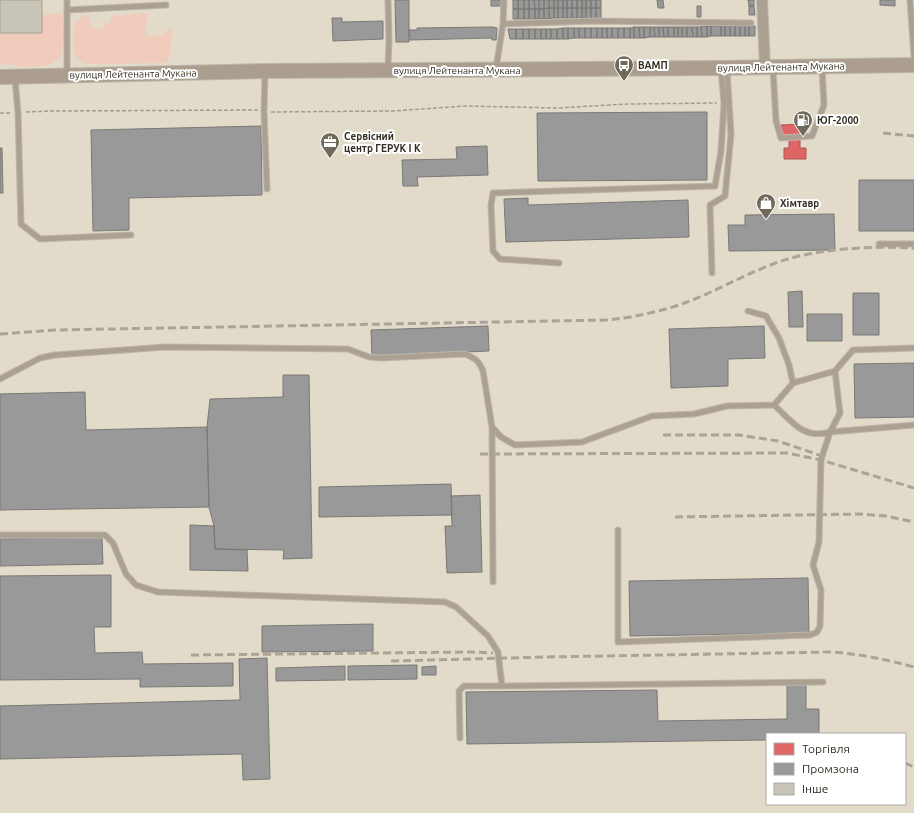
<svg xmlns="http://www.w3.org/2000/svg" width="914" height="813" font-family="Ubuntu,sans-serif">
<rect width="100%" height="100%" fill="#e2dbca"/>
<path fill="#f1ccbc" d="M59,13l4,4c0,11 2,27 -2,37 -8,19 -46,12 -61,9v-30l42,-18z
M147,13l-1,23 16,-1 10,-8 -1,23 -4,13 -80,1c-18,-5 -14,-25 -13,-40l9,-8 7,1v11l13,1 1,-6h7v-7z"/>
<path fill="#e06666" stroke="#ac5551" d="M806,124v12h-6v12h6v11h-22v-11h5v-12h-8v-11z"/>
<path fill="#999" stroke="#7a7975" d="M395,0h14v42h-13z
M491,0h10v6h-10z
M513,0h5v9h-5z
M518,0h6v9h-6z
M524,0h5v9h-5z
M529,0h5l1,9h-6z
M534,0h5v9h-4z
M539,0h5v9h-5z
M544,0h5v8l-5,1z
M549,0h5v8h-5z
M554,0h4v8h-4z
M558,0h5v8h-5z
M563,0h4v8h-4z
M567,0h5v8h-5z
M572,0h5v8h-5z
M577,0h5v8h-5z
M582,0h4v8h-4z
M586,0h5v8h-5z
M591,0h5v8h-5z
M596,0h5v8h-5z
M657,0h6l1,8h-6z
M748,0h6v6h-5z
M880,0h15v6l-15,-1z
M697,6h4v11h-4z
M749,6h5l1,9h-6z
M549,8v11h-5v-10z
M549,8h5v10l-5,1z
M554,8h4v10h-4z
M558,8h5v10h-5z
M563,8h4v10h-4z
M567,8h5v10h-5z
M572,8h5v10h-5z
M577,8h5v10h-5z
M582,8h4v10h-4z
M586,8h5v10h-5z
M591,8h5v10h-5z
M596,8h5v10h-5z
M513,9h5v10h-5z
M518,9h6v10h-6z
M524,9h5v10h-5z
M529,9h6v10h-6z
M535,9h4v10h-4z
M539,9h5v10h-5z
M332,18h10v4l41,-1v18l-50,2z
M707,26h4v10l-4,1z
M707,26v11h-5l-1,-11z
M711,26h10v10h-10z
M721,26h4v10h-4z
M725,26h5v10h-5z
M730,26h5v10h-5z
M735,26h5v10h-5z
M740,26h5v10h-5z
M745,26h4v10h-4z
M749,26h6v10h-6z
M492,27l5,1 -1,12h-4v-2l-82,2 -1,-10h8v-2z
M634,27v11h-4v-10z
M634,27h5l1,11h-6z
M639,27h5v11h-4z
M644,27h6v10l-6,1z
M650,27h4l1,10h-5z
M654,27h5v10h-4z
M659,27h4l1,10h-5z
M663,27h5v10h-4z
M668,27h6v10h-6z
M674,27h4v10h-4z
M678,27h4v10h-4z
M682,27h5v10h-5z
M687,27h5l1,10h-6z
M692,27h5v10h-4z
M697,27h4l1,10h-5z
M563,28v11h-6v-10z
M563,28h5v11h-5z
M568,28h6v10l-6,1z
M574,28h5v10h-5z
M579,28h6v10h-6z
M585,28h6v10h-6z
M591,28h6v10h-6z
M597,28h5v10h-5z
M602,28h5v10h-5z
M607,28h5v10h-5z
M612,28h6v10h-6z
M618,28h6v10h-6z
M624,28h6v10h-6z
M508,29h8v10h-6z
M516,29h7v10h-7z
M523,29h6v10h-6z
M529,29h6v10h-6z
M535,29h6v10h-6z
M541,29h5v10h-5z
M546,29h5v10h-5z
M551,29h6v10h-6z
M707,112v68l-169,1 -1,-68z
M261,126l1,69 -133,3v32l-36,1 -2,-101z
M487,146l1,29 -71,2 1,9h-15l-1,-26 55,-1 -1,-12z
M0,148h2l1,45h-3z
M859,180h55v51h-55z
M528,198v7l160,-5 1,37 -183,5 -2,-43z
M834,214l1,36 -106,1 -1,-26h17v-10z
M802,291l1,36h-14l-1,-35z
M853,293h26v42h-26z
M807,314h35v27h-35z
M488,326l1,25 -117,5 -1,-26z
M764,326l1,32 -37,1v27l-57,2 -2,-59z
M914,363v54l-59,1 -1,-54z
M283,375h26l3,183 -29,1 1,-9 -69,-1 -1,-23 -5,-19 -2,-80 3,-28 73,-2z
M85,392l1,38 121,-3 2,80 -209,3v-116z
M451,484l1,31 -133,2v-30z
M480,495l2,77 -35,1 -2,-47h7l-1,-30z
M190,525l24,1 1,23 32,1 1,21 -58,-1z
M102,537l1,27 -103,2v-27z
M111,575v52h-17l1,26 47,-1 1,12 90,-1v23l-93,1v-8l-140,1v-104z
M808,578l1,55 -179,3 -1,-55z
M373,624v27l-111,1v-26z
M267,658l3,121 -27,1 -1,-26 -242,5v-53l240,-6 -1,-41z
M417,665v14l-69,1v-14z
M345,666v14l-69,1v-13z
M436,666v9h-14v-8z
M806,684v25h13v25h-52v6l-300,4 -1,-52 191,-2 1,31 129,-2v-34z"/>
<path fill="#c8c5b8" stroke="#a3a093" d="M0,0h42v33h-42z"/>
<g fill="none" stroke-linecap="round" stroke-linejoin="round">
<g stroke="#bdb7aa" stroke-width="7">
<path id="lane" d="M388,0l1,39 -1,30
M910,0l4,57
M67,10l99,-5
M503,24l91,-3 157,2
M496,68l7,-44 1,-24
M773,69l3,52 5,17 31,-2 12,-31 -2,-37
M265,72l-1,40 3,77
M67,75v-75
M15,78l3,35 3,111 19,15 91,-4
M879,244h35
M559,263l-59,-4 -7,-8 -2,-46 2,-12 222,-7 6,-35 3,-47 -3,-35
M712,273l-2,-68 15,-9 6,-61 -4,-66
M748,311l18,5 13,22 10,27 4,18
M835,371l18,-21 61,-2
M0,379l40,-21 15,-3 110,-8 183,2 21,8 12,1 84,-4c10,4 14,7 18,17l9,56 9,10 14,8 67,-3 70,-26 42,-2 33,-8 47,-1c18,16 29,35 56,27l10,-19 -5,-42 -42,12 -19,22
M492,427l1,155
M618,530v112l192,-7 7,-3 3,-6 1,-36 -8,-25 6,-23 2,-82 9,-28 84,-7
M0,535h105l8,8 13,31 10,11 22,7 287,10 11,5 32,29 10,16 4,34 321,-4
M460,738l-1,-47 5,-5h38"/>
</g>
<g stroke="#bdb7aa" stroke-width="12">
<path id="street" d="M762,0l3,68"/>
</g>
<g stroke="#bdb7aa" stroke-width="16">
<path id="secondary" d="M0,77l265,-6 456,-3 193,-3"/>
</g>
<path stroke="#a49b90" stroke-width="1.5" stroke-dasharray="4 2" stroke-linecap="butt" d="M26,112l26,-1 206,-1
M271,112l121,-1 74,-5 91,2 71,-4 89,-1
M0,113h10"/>
<use href="#lane" stroke="#aca093" stroke-width="5"/>
<use href="#street" stroke="#aca093" stroke-width="10"/>
<use href="#secondary" stroke="#ab9e8e" stroke-width="14"/>
<path stroke="#aba397" stroke-width="3" stroke-dasharray="8 4" stroke-linecap="butt" d="M883,133l31,3
M0,334l55,-4 553,-10c27,-3 56,-9 82,-19 33,-13 64,-32 98,-42 37,-11 87,-13 126,-11
M663,435h76l39,6 47,16
M480,454l307,-1 34,7 93,28
M675,517l184,-3 27,2 28,6
M191,655l281,-3 21,1
M391,661l155,-4 284,-5c31,2 54,7 84,15
M905,763l9,4"/>
</g>
<defs>
<g id="bus-pin" transform="scale(1)"><path d="M0 17L-7.5 6A9.5 9.5 0 1 1 7.5 6Z" fill="#706a5c" stroke="#fff"/><path d="M-5-6H5V4H4V6H2V4H-2V6H-4V4H-5ZM-3.5-4V0h7V-4ZM-3.5 1.2v1.5H-2V1.2ZM2 1.2v1.5H3.5V1.2Z" fill="#fff"/></g>
<g id="fuel-pin" transform="scale(1)"><path d="M0 17L-7.5 6A9.5 9.5 0 1 1 7.5 6Z" fill="#706a5c" stroke="#fff"/><path d="M-5.5-6h7V0h2V4h1.3V-2.5L3-4.5l.8-.8L6-3V5H2.5V1h-1V6h-7ZM-4.2-4.7v3.2H.2V-4.7Z" fill="#fff"/></g>
<g id="office-pin" transform="scale(1)"><path d="M0 17L-7.5 6A9.5 9.5 0 1 1 7.5 6Z" fill="#706a5c" stroke="#fff"/><path d="M-6-3h4V-5.5h4V-3h4V5H-6ZM-1-4.5V-3h2v-1.5ZM-6 0V1H6V0Z" fill="#fff"/></g>
<g id="shop-pin" transform="scale(1)"><path d="M0 17L-7.5 6A9.5 9.5 0 1 1 7.5 6Z" fill="#706a5c" stroke="#fff"/><path d="M-5-2.5h2.3a2.7 3.5 0 0 1 5.4 0H5L5.5 6h-11ZM-1.5-2.5h3a1.5 2.3 0 0 0-3 0Z" fill="#fff"/></g>
</defs>
<g fill-rule="evenodd">
<use href="#bus-pin" x="624" y="65"/>
<use href="#fuel-pin" x="803" y="120"/>
<use href="#office-pin" x="330" y="142"/>
<use href="#shop-pin" x="766" y="203"/>
</g>
<g text-anchor="middle" dominant-baseline="central" stroke-width="4" stroke-linejoin="round" paint-order="stroke">
<g font-size="10" font-weight="bold" fill="#322d20" stroke="#fff" text-anchor="start">
<text x="638" y="65">ВАМП</text>
<text x="817" y="120">ЮГ-2000</text>
<text x="344" y="136">Сервісний<tspan x="344" dy="12">центр ГЕРУК І К</tspan></text>
<text x="780" y="203">Хімтавр</text>
</g>
<g font-size="10" fill="#322d20" stroke="#fff">
<text transform="translate(781 67) rotate(-1)">вулиця Лейтенанта Мукана</text>
<text x="457" y="70">вулиця Лейтенанта Мукана</text>
<text transform="translate(133 74) rotate(-1)">вулиця Лейтенанта Мукана</text>
</g>
</g>
<rect x="766" y="733" width="140" height="72" fill="#ffffff" stroke="#adaba6"/>
<rect x="774" y="743" width="20" height="12" fill="#e06666" stroke="#adaba6"/>
<text x="802" y="753" font-size="12" fill="#322d20">Торгівля</text>
<rect x="774" y="763" width="20" height="12" fill="#999999" stroke="#adaba6"/>
<text x="802" y="773" font-size="12" fill="#322d20">Промзона</text>
<rect x="774" y="783" width="20" height="12" fill="#c8c5b8" stroke="#adaba6"/>
<text x="802" y="793" font-size="12" fill="#322d20">Інше</text>
</svg>
